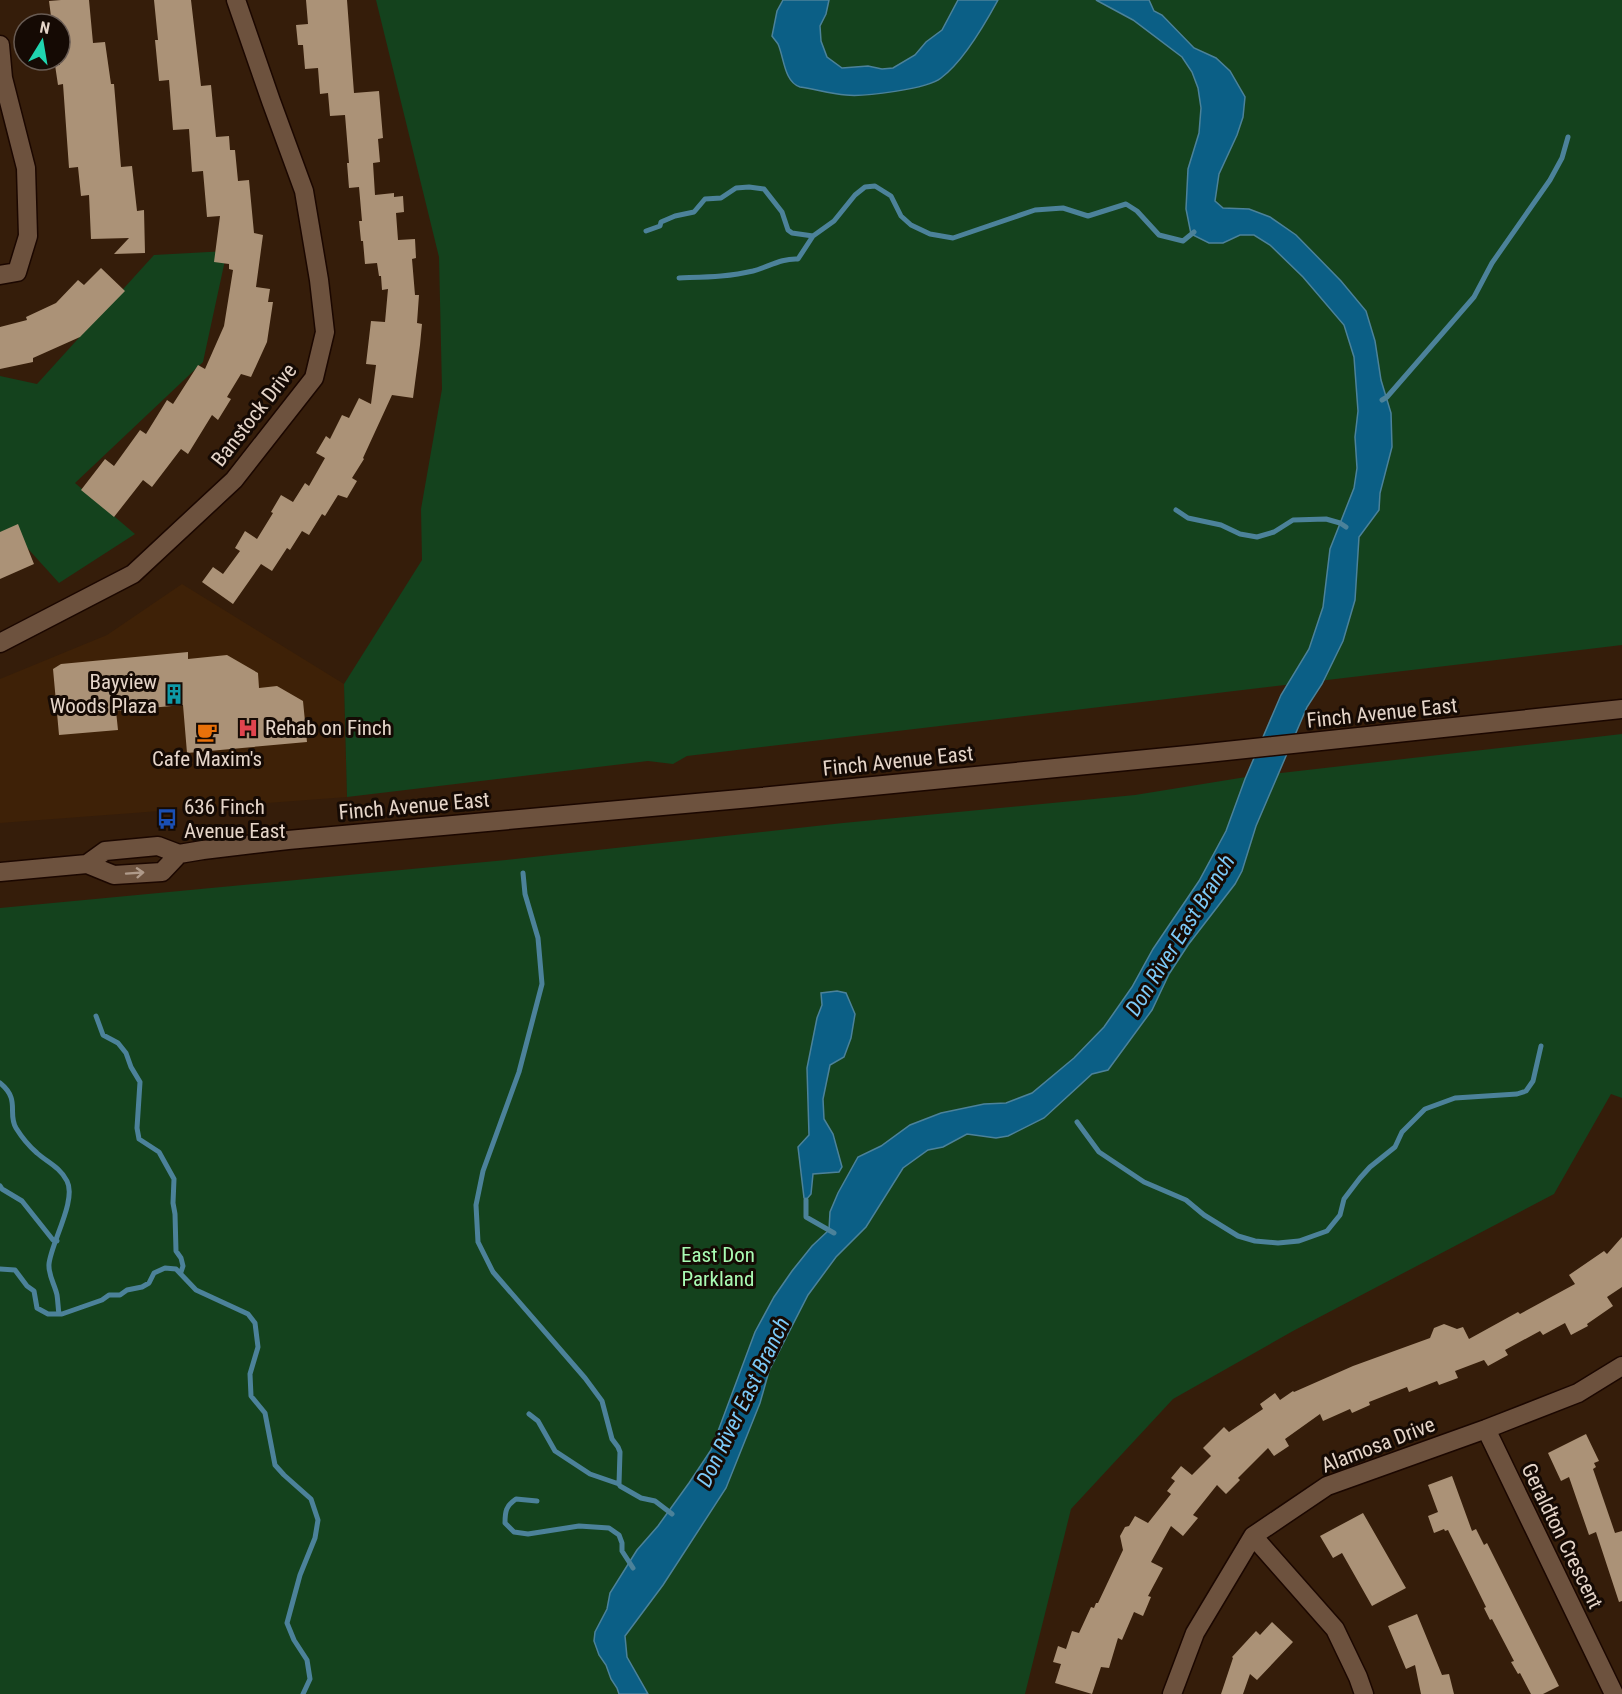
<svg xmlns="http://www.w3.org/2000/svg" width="1622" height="1694" font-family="'Roboto Condensed',sans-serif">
<rect width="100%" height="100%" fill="#351d0a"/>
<path fill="#3e2107" d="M182,584l162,100 3,113 -347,26v-144l107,-44z"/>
<path fill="#14421d" d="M376,0h1246v645l-935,111 -14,8 -25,-3 -301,36 -3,-113 78,-124 -1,-51 21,-120 -3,-132z
M227,251l-24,111 -128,121 60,51 -76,49 -48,-53 -11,2v-156l37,8 117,-129z
M1622,734v364l-11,-4 -57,100 -261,137 -120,68 -102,110 -46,185h-1025v-786l506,-48 337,-37 292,-28 111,-18z"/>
<path fill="#0b5f86" stroke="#4c829a" stroke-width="1.5" d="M783,0h46l-3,14 -6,12 1,15 6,16 15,11 26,-2 14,3 11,-1 22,-13 11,-13 16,-12 16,-30h40c-13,24 -35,62 -57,78 -13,11 -78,19 -95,17 -16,-1 -31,-6 -46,-8 -16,-5 -16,-30 -22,-43 -2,-3 -4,-5 -6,-8l5,-25z
M1096,0h53l5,11 8,4 32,33 22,10 14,13 15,26 -2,20 -6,18 -18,39 -4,27 8,7 26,1 21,8 26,18 45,46 25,30 9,30 6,39 10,33 1,34 -12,46 -1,17 -20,27 -4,63 -12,41 -21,43 -15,23 -51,119 -14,45 -7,13 -47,61 -19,29 -17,36 -44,60 -16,4 -48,44 -36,18 -12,2 -29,-4 -24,13 -15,3 -25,18 -37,59 -30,30 -28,38 -39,76 -9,32 -34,85 -63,97 -38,51 2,21 21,37h-29l-2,-6 -6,-9 -5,-14 -7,-10 -5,-14 1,-9 12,-23 3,-16 27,-43 21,-24 31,-43 22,-33 44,-118 19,-35 18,-26 20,-25 17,-16 1,-18 8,-19 20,-36 23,-11 29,-21 31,-12 43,-9 22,-1 26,-10 42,-35 30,-31 28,-40 21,-38 46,-68 27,-50 19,-52 36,-84 28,-46 14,-42 7,-58 24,-61 3,-20 -2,-31 3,-26 -4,-54 -10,-32 -41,-48 -33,-32 -16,-10h-14l-17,8h-14l-18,-9 -5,-25 2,-40 11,-36 2,-25 -3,-20 -6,-16 -10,-15 -49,-37z
M837,991l9,2 9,21 -4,24 -7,19 -14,8 -7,34 1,20 9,15 9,33 -3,5 -26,2 -2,20 -5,6 -2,-2 -6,-51 11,-12 -2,-67 10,-50 5,-13 -1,-12z"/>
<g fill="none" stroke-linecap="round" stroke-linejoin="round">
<path stroke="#4c829a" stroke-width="5" d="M646,231l14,-5 1,-4 14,-6 19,-4 11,-13 16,-1 15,-10 13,-1 15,2 18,23 6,18 4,3 21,3
M679,278c25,-1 49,-1 74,-7 15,-4 29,-13 45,-12l15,-23 21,-15 21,-26 10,-8 10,-1 16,10 10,20 10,9 19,9 23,4 82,-28 28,-2 25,8 38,-12 11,7 22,24 24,6 11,-9
M1382,400l5,-3 87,-100 18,-34 58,-83 12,-22 6,-21
M1176,510l12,8 33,7 19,9 17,3 17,-5 19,-12 33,-1 14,4 6,4
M523,873l2,21 13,44 4,46 -23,88 -36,99 -7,34 2,37 15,30 92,106 17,23 10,38 6,8 2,5 -1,32
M96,1016l7,19 15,8 8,10 5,14 9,15 -3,46 2,11 20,13 15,27 -1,24 2,11 1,37 5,7 2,8 -2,6
M0,1083c21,17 7,30 16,45 5,8 14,19 21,25 10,9 23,14 30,28 10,19 -16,62 -18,83 -1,11 6,21 8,31 1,6 1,13 2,19
M1077,1122l22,30 45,30 42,18 18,15 34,21 17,5 23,2 21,-2 28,-10 13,-16 4,-16 16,-21 10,-11 25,-20 7,-15 23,-23 30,-11 62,-4 9,-3 7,-10 8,-35
M0,1186l2,3 20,12 31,39 4,1
M806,1200v17l28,16
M0,1269l15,1 12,16 7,5 3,17 11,6h14l40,-14 7,-5h11l7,-5 15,-3 7,-4 5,-10 11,-5 11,1 20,21 52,24 7,9 3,24 -8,27 1,22 14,17 10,52 9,10 27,24 7,21 -3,18 -15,37 -13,48 7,17 13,20 3,19 -7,15
M529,1414l9,7 17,30 35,23 29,10 1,2 21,12 14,3 17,13
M537,1501l-21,-2c-10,7 -11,12 -11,24l9,9 14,2 51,-8 30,2 10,7 3,8v8l11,17"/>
</g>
<path fill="#ab9277" d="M61,0h28l4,43 12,-1 6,42h3l7,83 11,-1 5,45 7,-1 1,43 -31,1 15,-16 -38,1 -2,-44 -8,1 -3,-29 -9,1 -6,-84 -5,1 -3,-20h5v-41h-8l-3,-23z
M154,0h37l10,86 10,-1 5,52 13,-1 1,14h5l3,31 11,-1 5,53 9,2 -7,52 14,2 -2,13h5l-6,40 -16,35 -10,-3 -14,23 4,2 -13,21 -6,-5 -24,39 -7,-5 -29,38 -9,-7 -29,37 -33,-27 24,-31 9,7 26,-36 6,4 21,-34 6,4 25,-39 7,4 19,-43 9,-56 -4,-1v-5l-15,-2 6,-46 -13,1 -4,-46 -11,1 -3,-43 -16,1 -4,-50 -10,1 -4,-41h3z
M306,0h41l7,93 25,-2 4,47 -5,1 2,23 -7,1 2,32 19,-2v4l9,-1 1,16 -8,1 2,27 17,-1 1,19 -4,1 3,36h4l-2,28 5,1 -2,21 -7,53 -21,-3 -29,63 1,1 -12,19 5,3 -10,17 -9,-3 -13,21 -3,-2 -13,21 -7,-4 -12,19 -3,-2 -15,23 -11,-7 -28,40 -31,-22 11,-15 10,7 17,-23 -5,-3 10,-17 12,8 16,-26 -2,-1 10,-17 12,7 12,-19 4,3 16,-28 -9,-5 10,-17 4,3 12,-24 7,3 10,-20 12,6 5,-39 -10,-1 5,-43 14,1 3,-33 -6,1 -1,-14h-2l-2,-13 -12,1 -2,-23h-2l-2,-20h3l-3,-34 -10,1 -2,-25h2l-4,-48 -15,1 -2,-23 -8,1 -2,-26 -13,1 -2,-24h-5l-2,-20 12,-1z
M101,268l24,23 -45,46 -47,21v4l-33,7v-42l27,-7 -1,-3 30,-14 22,-23 6,5z
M18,524l16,40 -34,15v-47z
M188,652v7l39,-4 31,18 1,15 18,-2 26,15 4,41 -120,11 -4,-48 -67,6 2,19 -59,5 -6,-66 8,-5z
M1622,1237v50l-15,10 6,9 -26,18 1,2 -17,9 -6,-12 -22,12 -3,-4 -35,19 3,5 -20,11 -4,-6 -29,11 3,7 -19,7 -2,-4 -28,11 -2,-5 -38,15 1,3 -18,8 -2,-4 -27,12 -3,-7 -35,25 4,7 -15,10 -6,-8 -30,30 2,2 -14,14 -9,-9 -24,30 5,3 -15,18 -12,-10 -20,36 12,6 -15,28 3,1 -8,19 -9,-4 -12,28 -4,-2 -9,30 -8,-1 -9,27 -37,-11 6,-19 -8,-2 5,-16 8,3 6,-18 7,2 12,-26 3,1 2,-5h2l25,-53 -3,-14 5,-9 4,-1 6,-10 13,7 23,-29 -4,-3 8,-10 -4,-3 10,-12 11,9 19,-19 -8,-8 21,-21 5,5 34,-23 -3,-5 15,-11 5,7 13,-9 1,1 59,-26 77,-28 4,-10 10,-4 13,5 6,-2 6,12 49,-27 2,2 55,-30 -6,-9 35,-24 3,3z
M1586,1434l13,27 -5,2 2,4 -3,2 22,64 7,-2v70l-3,1 -23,-70 -7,3 -20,-58 -8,4 -13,-28z
M1452,1476l20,55 4,-2 8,16 3,-2 72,143 -16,8h-12l-11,-21 -2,1 -7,-12 3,-1 -22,-42 -2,1 -6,-12 2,-1 -38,-77 -3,1 -1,-2 -10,4 -6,-17 10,-4 -10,-27z
M1363,1513l43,75 -34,18 -30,-53 -9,5 -13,-22z
M1417,1614l25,61 7,-1 5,20h-33l-6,-29 -9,4 -18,-43z
M1272,1622l21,20 -36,38 -7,-6 -7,20h-22l12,-36 -1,-1 24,-26 4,4z"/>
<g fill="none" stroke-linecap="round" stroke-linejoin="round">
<g stroke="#1b0700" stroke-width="21">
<path id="minor" d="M0,45l3,33 23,90 2,68 -11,36 -17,3
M0,643l133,-69 101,-94 80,-102 11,-46 -6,-52 -15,-89 -33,-90 -35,-101
M1486,1429l128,265
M1253,1536l82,93 23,48 6,17
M1172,1694l23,-61 58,-97 74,-50 159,-57 92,-36 44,-27"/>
</g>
<g stroke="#1b0700" stroke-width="21">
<path id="secondary" d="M87,864l18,-13 53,-5 21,8 24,-4 85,-10 463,-42 447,-44 424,-45
M0,872l87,-8 27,11 48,-3 17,-18"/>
</g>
<use href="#minor" stroke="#6d523e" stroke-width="18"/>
<use href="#secondary" stroke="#6d523e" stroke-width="18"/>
</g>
<defs><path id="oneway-shaft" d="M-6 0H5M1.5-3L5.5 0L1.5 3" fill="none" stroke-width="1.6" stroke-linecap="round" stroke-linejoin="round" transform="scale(1.5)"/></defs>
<use stroke="#af9a8a" href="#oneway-shaft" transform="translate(135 873) rotate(-4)"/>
<defs>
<g id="building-bare" transform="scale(1.62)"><path d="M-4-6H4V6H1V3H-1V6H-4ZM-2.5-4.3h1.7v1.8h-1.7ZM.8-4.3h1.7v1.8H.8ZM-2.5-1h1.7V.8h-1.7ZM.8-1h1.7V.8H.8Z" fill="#0f9aa8" stroke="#150a04" stroke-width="2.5" paint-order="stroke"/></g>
<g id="hospital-bare" transform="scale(1.62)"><path d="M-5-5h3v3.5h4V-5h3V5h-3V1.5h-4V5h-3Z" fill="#e0444e" stroke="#150a04" stroke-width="2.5" paint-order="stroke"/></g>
<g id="cafe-bare" transform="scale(1.62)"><path d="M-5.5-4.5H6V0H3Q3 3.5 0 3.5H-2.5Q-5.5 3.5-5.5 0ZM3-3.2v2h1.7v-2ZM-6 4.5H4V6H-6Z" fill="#e8710a" stroke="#150a04" stroke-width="2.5" paint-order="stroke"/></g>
<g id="bus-bare" transform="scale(1.62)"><path d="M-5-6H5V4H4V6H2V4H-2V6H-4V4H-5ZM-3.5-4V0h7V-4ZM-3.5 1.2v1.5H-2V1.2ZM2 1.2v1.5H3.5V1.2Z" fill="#1a4fb4" stroke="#150a04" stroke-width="2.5" paint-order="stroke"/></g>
</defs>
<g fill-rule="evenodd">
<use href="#building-bare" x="174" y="694"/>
<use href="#hospital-bare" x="248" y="728"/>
<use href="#cafe-bare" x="207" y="732"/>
<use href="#bus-bare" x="167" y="819"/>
</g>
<g text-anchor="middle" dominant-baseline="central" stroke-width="6" stroke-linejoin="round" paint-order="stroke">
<g font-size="21" fill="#e5d5c9" stroke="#150a04">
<text transform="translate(254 415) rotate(-52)">Banstock Drive</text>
<text transform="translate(1382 713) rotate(-6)">Finch Avenue East</text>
<text transform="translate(898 761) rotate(-6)">Finch Avenue East</text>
<text transform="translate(414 806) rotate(-5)">Finch Avenue East</text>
<text transform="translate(1378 1445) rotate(-21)">Alamosa Drive</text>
<text transform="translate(1562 1536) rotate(64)">Geraldton Crescent</text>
</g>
<g font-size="21" fill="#e5d5c9" stroke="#150a04" text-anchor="start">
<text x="157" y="682" text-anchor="end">Bayview<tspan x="157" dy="24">Woods Plaza</tspan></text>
<text x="265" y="728">Rehab on Finch</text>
<text x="207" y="759" text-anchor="middle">Cafe Maxim's</text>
<text x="184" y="807">636 Finch<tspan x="184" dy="24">Avenue East</tspan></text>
</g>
<g font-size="21" fill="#a9fbb3" stroke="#150a04">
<text x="718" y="1255">East Don<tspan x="718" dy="24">Parkland</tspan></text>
</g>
<g font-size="22" font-style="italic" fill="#7cc9f7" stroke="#150a04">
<text transform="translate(1180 935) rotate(-58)">Don River East Branch</text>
<text transform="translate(743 1402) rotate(-64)">Don River East Branch</text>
</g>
</g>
<g transform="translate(42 42) rotate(11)"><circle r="28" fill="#150a04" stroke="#685b53" stroke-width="1.5"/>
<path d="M0-4.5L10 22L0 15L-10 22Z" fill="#20d5b0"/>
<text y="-9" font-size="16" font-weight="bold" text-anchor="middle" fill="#e5d5c9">N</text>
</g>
</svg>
